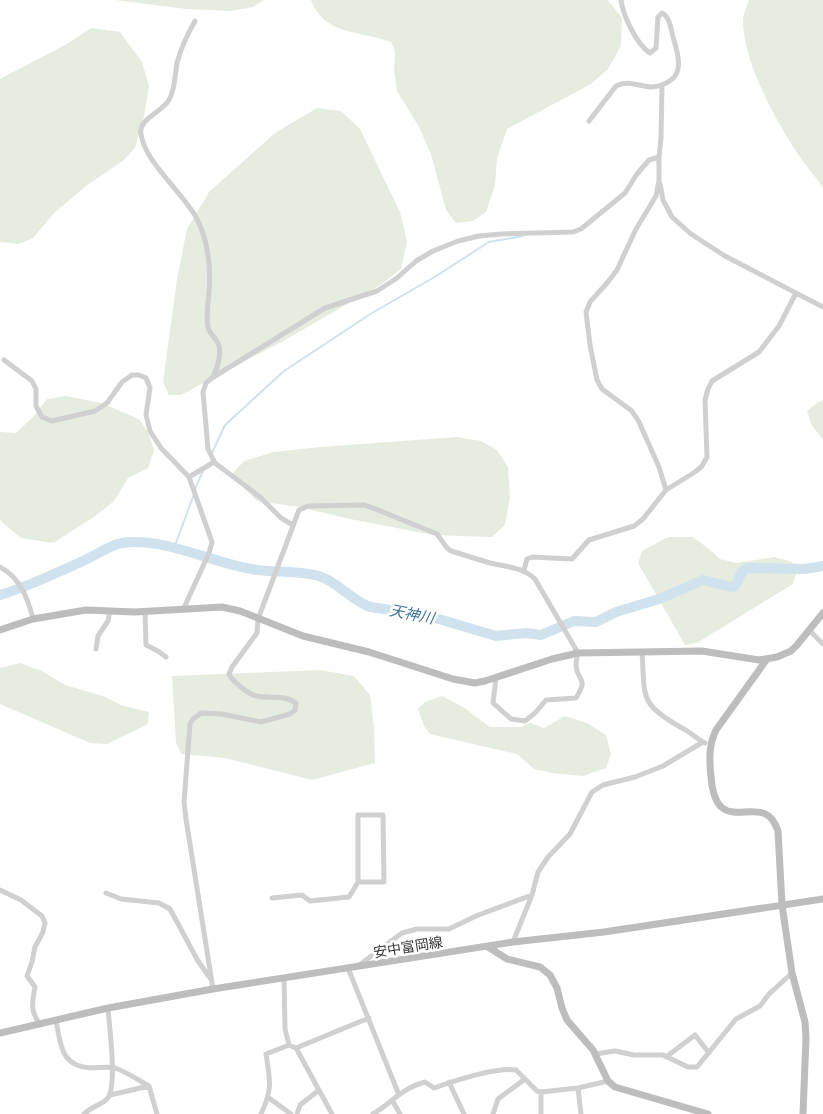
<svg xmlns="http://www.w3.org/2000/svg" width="823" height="1114" font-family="'Asap Condensed','Noto Sans JP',sans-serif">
<rect width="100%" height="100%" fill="#fff"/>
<path fill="#e6ecdf" d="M115,0h149l-11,7 -23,4 -44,-2z
M311,0h297l14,18 -1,28 -13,23 -17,15 -84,45 -10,29 -2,27 -9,27 -13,9 -17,2 -10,-13 -15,-56 -12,-27 -22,-36 -3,-21 1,-19 -4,-9c-29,-11 -67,-6 -80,-42z
M749,0h74v188c-6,-10 -14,-18 -21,-28 -24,-35 -60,-99 -59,-141 1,-6 4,-13 6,-19z
M91,28l29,4 22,30 7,24 -5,30 -9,32 -11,12 -38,26 -31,26 -22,26 -14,6 -19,-2v-163l67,-35z
M317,108l24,3 19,18 40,83 7,30 -6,27 -19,15 -97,56 -104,55h-12l-6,-13 14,-103 10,-50 22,-37 66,-59z
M66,396l35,7 38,16 9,13 6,18 -6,18 -20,10 -14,23 -20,16 -41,26 -32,-5 -21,-18v-88l16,1 18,-17 13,-17z
M823,400v40l-12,-16 -4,-13 11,-9z
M457,437l24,4 16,9 11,17 2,30 -5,28 -13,12 -59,-2 -83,-16 -51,-12 -42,-6 -15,-15 -9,-13 11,-12 29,-9 48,-5z
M668,537h25l16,12 11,10 16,4 39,-6 17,5 5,8 -4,14 -96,59 -12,2 -47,-82 4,-12z
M20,663l22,8 23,14 38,11 18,9 28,7 -1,12 -41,20 -17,-1 -90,-39v-36z
M320,670l34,6 16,19 4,31 1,37 -63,17 -87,-22 -44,-4 -5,-11 -4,-67z
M442,696l21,11 27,20h31l9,-4 14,5 21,-12 22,7 19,12 5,19 -5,14 -23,8 -31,-3 -18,-4 -17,-15 -87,-20 -6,-8 -6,-17 7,-7z"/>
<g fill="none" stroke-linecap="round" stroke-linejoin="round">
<path stroke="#cfe2ee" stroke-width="2" d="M212,453l13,-28 59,-54 88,-58 61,-35 56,-36 34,-6
M195,489l8,-18
M174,548l20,-54"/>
<path stroke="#cfe2ee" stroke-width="10" d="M0,595c30,-9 59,-23 87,-36 11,-5 23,-14 35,-16 41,-6 88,19 129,26 23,4 45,1 68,7 19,6 32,24 51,31l55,8 71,21 30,-3 15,2 33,-14 22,1 20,-10 43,-13 44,-19 28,7 4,-1 7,-14 5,-4 58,1 18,-3"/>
<path stroke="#d0d0d0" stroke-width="5" d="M195,21c-8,14 -14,27 -18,42 -2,12 -2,27 -8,37 -7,12 -31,19 -28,34 4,29 42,58 56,85 11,22 14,49 12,74 -1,11 -3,23 -1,34 1,6 7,10 10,16 4,8 0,25 -5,33
M662,86l-1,52 -2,19v24l-3,15 -20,33 -19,41 -10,13 -17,19 -4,10 4,33 7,35 5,9 30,22 7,11 20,45 7,23
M589,121l27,-35c19,-10 31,11 55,-6 13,-9 6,-30 2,-43 -2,-8 -3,-20 -11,-24l-4,4 -2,31 -6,5c-13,-8 -27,-37 -29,-53
M660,184l3,16 9,17 19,17 34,22 98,51
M4,360l28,21 4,8v17l6,11 10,4 43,-10 12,-8 15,-21 10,-7h7l7,3 4,10 -4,27 4,16 11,17 28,29 23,65 -3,11 -26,57
M189,477l25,-15
M293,525l-12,-7 -21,-21 -45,-34 -7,-14 -5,-57 3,-9 6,-5 113,-70 52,-17 20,-13 19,-17 17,-10 25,-10 21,-5 22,-2 72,-2 8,-3 44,-36 12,-19 12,-14 10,-3
M0,567c20,11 28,31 33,52
M524,570l3,-11 5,-2 40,2 17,-19 45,-14 9,-7 23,-29 29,-18 7,-6 5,-9 -2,-57 3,-11 4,-8 47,-29 20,-26 17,-33
M145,612l1,33 12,6 8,6
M810,631l13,13
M96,649l2,-13 10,-15 2,-10
M642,652c3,46 -3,52 40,76 8,4 15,11 23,15
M0,890l21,10 21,16 3,7 -2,9 -8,15 -3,15 -5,14 8,11c-3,18 -5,22 5,38
M106,893l15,6 38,4 11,6 28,52 12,17
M272,898l30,-3 8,6 39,-4 9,-15v-67h25l1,67h-26
M513,942l19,-47 6,-23 10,-15 22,-23 22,-42 11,-7 32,-8 28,-11 40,-24
M358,966l44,-33 15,-4h32l27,-13 56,-21
M348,968l51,127
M284,978l1,51 4,16 7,3 36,66
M213,989l-27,-170 -2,-17 6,-78 3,-5 8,-6 21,1 39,8 29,-8 5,-4 1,-7c-12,-9 -26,-4 -39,-7 -8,-1 -25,-15 -28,-22l3,-7 25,-34 1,-14 41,-109 9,-4 56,-1 9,3 64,26 10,14 4,3c13,4 26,8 39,12 17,4 33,4 45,16l43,74c-1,4 -2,9 -2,13 2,17 13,11 0,32l-30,2 -11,13 -10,8 -14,-2 -18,-16 3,-25
M56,1021c5,25 5,46 36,47 7,0 16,-2 23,0 12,4 23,12 34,18l8,28
M296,1048l73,-30
M595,1054l20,-3 19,4h29l25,12h9l39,-48 24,-13 9,-12 23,-21
M666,1057l29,-22 14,18
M449,1082l15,32
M578,1088l3,26
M110,1095l39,-9
M269,1098l22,16
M392,1100l8,14
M84,1114c7,-7 18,-10 23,-15 11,-11 2,-75 1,-91
M261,1114c12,-25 9,-34 5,-60l23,-9
M297,1114l3,-9 19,-15
M373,1114c18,-11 31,-27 52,-32l9,6c20,-7 62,-21 82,-18l21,21 4,1 37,-4 30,-7
M493,1114l5,-15 27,-20
M541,1114v-22"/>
<path stroke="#bdbdbd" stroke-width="7" d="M0,630l33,-11 53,-9 49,2 87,-5 18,4 63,25 66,16 84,27 22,4 10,-2 67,-22 26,-6 124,-2 57,9 18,-3 14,-6 6,-6 26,-32
M767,659l-51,71c-7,15 -7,28 -5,46 5,69 52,9 67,55l4,74 10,68 13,49 1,16 -3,76
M488,947l19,12 33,8 10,8 7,13 5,20 5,12 26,30 15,31 7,6 93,27
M0,1033l108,-25 105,-19 300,-47 91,-10 219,-33"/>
</g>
<g text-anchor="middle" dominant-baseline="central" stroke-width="5" stroke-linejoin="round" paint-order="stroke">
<g font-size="14" fill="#333" stroke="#fff">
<text transform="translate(408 947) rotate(-9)">安中富岡線</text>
</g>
<g font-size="15" font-style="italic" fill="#3f7597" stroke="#fff">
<text transform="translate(412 614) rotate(11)">天神川</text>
</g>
</g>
</svg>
